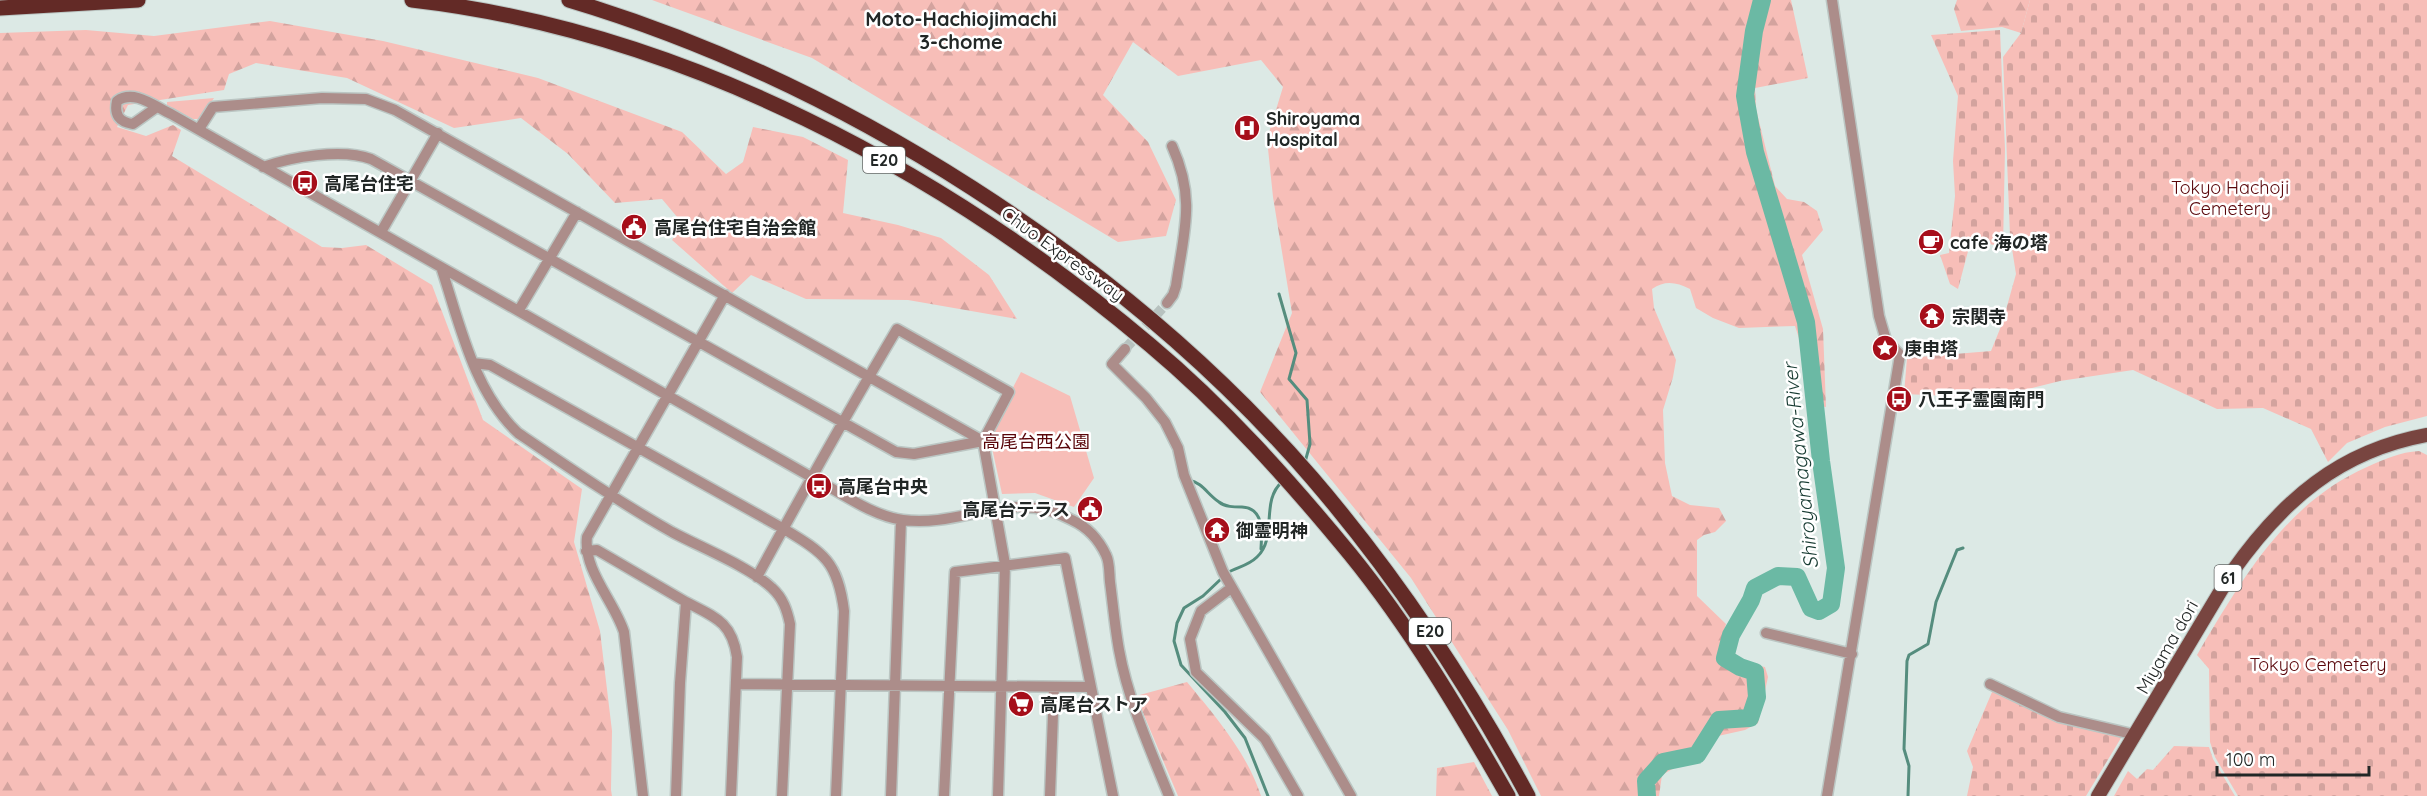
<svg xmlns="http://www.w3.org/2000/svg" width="2427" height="796" font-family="Quicksand,'Noto Sans JP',sans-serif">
<defs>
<pattern id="forest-firs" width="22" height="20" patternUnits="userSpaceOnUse" patternTransform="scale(1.5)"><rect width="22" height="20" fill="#f7beb8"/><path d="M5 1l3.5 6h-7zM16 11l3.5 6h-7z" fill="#d3a39e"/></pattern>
<pattern id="cemetery-stones" width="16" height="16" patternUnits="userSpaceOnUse" patternTransform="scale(1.5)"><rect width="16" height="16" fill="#f7beb8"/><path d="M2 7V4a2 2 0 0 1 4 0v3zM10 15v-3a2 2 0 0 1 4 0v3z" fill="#d3a39e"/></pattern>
</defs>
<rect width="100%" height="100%" fill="#dce9e5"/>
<path fill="url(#forest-firs)" d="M652,0h1139l17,78 -53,10 1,21 19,77 12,13 17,3 13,9 6,19 -21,25 21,74 3,78 -5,-1 -26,-80 -56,2 -26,-10 -17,-10 -6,-19c-14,-7 -25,-9 -38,0l2,19 22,52 -3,17 -10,33 2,53 7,33 18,9 29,3 7,13 -11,11 -11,3 -7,5v56l29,28 -7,23 19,15 27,5 3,10 -10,46 -13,7 -27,6 -11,13 -45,26 -3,21h-118l-33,-66 -97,-152 -151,-186 32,-79 -19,-116 -6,-58 16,-52 -22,-27 -83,16 -45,-34 -30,53 45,47 28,58 -10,36 -48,6 -306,-184z
M1957,0h73l-9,33 -19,-6 -41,4 -7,-22z
M270,21l113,20 155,37 144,54 44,42 17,-12 10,-35 50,10 45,23 -5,53 55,12 43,13 48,37 28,44 -109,-19 -102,-1 -55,-24 -19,18 -60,-53 11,-16 -21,-25 -47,4 -47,-49 -47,-36 -67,10 -107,-50 -91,-15 -27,11 -5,16 -96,15 -11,22 29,9 27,-11 8,5 -9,26 150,91 20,1 24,-3 66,40 51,135 99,69 -8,53 26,89 12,100 -1,59 1,6h-612v-763l86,-3 68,6z
M1187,682c29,35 60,71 74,114h-83l-42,-100z
M1474,762l18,34h-56l1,-28z"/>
<path fill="url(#cemetery-stones)" d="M2030,0h397v416l-42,11 -38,16 -19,19 -17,-33 -48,-21 -46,1 -84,-39 -73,11 -67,17 -89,-4 3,-36 84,-7 11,-27 14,-50 -6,-38 -7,-179 18,-24z
M2000,30l5,119 -2,98 -32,-7 -13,49 -8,-5 -10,-29 9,-2 6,-57 -2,-35 5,-65 -27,-61z
M2419,451l8,4v341h-189l-23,-39 -5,-15 -1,-73 -12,-14c44,-74 88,-152 170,-188 18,-8 33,-15 52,-16z
M1995,685l64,32 65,16 -38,63h-119l6,-29 -6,-16z
M2174,746l35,1 4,12 22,37h-121l14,-25 9,8 10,-10 6,1z"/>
<path fill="#f7beb8" d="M214,98l-14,21h-7l-26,-14v-3z
M1021,372l49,24 24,82 -20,29 -39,-14 -33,1 -13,-60z"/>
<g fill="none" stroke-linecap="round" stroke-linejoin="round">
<path stroke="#558d7e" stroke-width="3" d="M1279,294l17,59 -7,26 18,21 3,44 -5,18
M1189,480c14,3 18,14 30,22 6,5 15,5 23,5 22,1 20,25 19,42
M1227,573c10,-6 21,-7 30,-16 21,-20 3,-56 25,-75
M1222,578l-19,18 -19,12 -7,15 -3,18 7,24 44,47 20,26 23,58
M1908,796l1,-30 -5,-17 3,-88 2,-6 19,-11 8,-42 21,-52 6,-2"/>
<path stroke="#6bb9a4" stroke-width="18" d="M1647,796l-1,-15 17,-19 34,-7 22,-35 31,-2 7,-21 -2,-25 -15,-5 -15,-9 6,-23 20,-35 4,-12 23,-12 19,1 14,31 8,3 12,-7 5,-36 -15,-107 -15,-139 -51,-170 -10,-56 9,-65 8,-31"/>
<path stroke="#b7c2bf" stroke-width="10" stroke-dasharray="10 5" stroke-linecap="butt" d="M1125,349l42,-46"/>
<g stroke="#bbc6c3" stroke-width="13">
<path id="minor" d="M157,107l-24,17c-14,-2 -19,-9 -16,-23 17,-12 37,5 54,13l642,364c27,14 59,38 90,42 60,8 110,-33 169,0 15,7 27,20 34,35 4,8 3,19 4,27 3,23 5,46 9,68 9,50 31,99 50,146
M199,129l14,-22 109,-9 44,1 29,11 588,331 22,123 -7,232
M263,167c28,-10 79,-19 108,-8l525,293 18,2 69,-13 26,-49 -112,-63c-48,81 -95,165 -140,248
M381,232l57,-99
M441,267c19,57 32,123 77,166 50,34 101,69 154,99 28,15 78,35 100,56 11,10 15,22 18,36l-8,172
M1167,303l6,-8 3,-9c8,-55 20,-87 -4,-140
M519,310l58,-98
M1125,349l-13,15 34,34 19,24 13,26 6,27 39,97 128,224
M473,363l17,2 294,164c40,24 54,33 60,82l-8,185
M586,551l11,-1 89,52 -6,81 -4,113
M1231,588l-30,23 -11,28 6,33 69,67 33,57
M686,602c29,15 46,20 51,55l-6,139
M1766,633l86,21
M736,684l354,3
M1990,684l69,33 77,18
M643,796l-19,-164c-10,-31 -41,-62 -37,-95l138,-242
M891,796l10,-276
M944,796l11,-224 110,-14 48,238
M1050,796l4,-109
M1827,796l73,-441 -14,-15 -7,-24 -47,-316"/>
</g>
<g stroke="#bbc6c3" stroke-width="16">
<path id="major" d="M2098,796l134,-224c50,-71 107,-121 195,-137"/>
</g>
<g stroke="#bbc6c3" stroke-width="17">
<path id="highway" d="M412,0c271,31 532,171 738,345 74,62 139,135 200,209 61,75 110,158 158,242
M569,0c274,82 555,261 743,478 85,99 154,203 216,318
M0,8l138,-8"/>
</g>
<use href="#minor" stroke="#ac8d8a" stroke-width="10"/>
<use href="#major" stroke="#784540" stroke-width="14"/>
<use href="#highway" stroke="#632a26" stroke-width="15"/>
</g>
<defs>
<g id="hospital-disc" transform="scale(1.35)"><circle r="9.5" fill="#a60e1a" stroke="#fff"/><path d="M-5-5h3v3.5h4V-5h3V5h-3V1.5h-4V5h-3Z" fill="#fff"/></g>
<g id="bus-disc" transform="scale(1.35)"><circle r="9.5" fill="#a60e1a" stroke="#fff"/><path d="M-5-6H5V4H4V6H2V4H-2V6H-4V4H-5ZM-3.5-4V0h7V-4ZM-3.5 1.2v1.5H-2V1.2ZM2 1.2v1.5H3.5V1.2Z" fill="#fff"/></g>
<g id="civic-disc" transform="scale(1.35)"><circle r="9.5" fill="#a60e1a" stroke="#fff"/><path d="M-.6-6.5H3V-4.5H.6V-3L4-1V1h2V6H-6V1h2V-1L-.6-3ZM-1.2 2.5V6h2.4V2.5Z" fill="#fff"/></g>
<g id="cafe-disc" transform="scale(1.35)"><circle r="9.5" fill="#a60e1a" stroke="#fff"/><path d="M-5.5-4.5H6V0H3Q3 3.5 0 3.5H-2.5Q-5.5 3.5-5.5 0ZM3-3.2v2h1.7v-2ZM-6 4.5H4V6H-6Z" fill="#fff"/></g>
<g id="temple-disc" transform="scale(1.35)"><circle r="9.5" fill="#a60e1a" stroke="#fff"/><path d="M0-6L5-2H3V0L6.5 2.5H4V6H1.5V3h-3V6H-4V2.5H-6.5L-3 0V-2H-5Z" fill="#fff"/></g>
<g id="sight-disc" transform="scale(1.35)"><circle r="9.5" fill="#a60e1a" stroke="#fff"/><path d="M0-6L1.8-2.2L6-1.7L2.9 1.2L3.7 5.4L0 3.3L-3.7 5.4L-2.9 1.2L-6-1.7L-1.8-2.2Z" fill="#fff"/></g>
<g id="supermarket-disc" transform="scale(1.35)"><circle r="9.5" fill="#a60e1a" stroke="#fff"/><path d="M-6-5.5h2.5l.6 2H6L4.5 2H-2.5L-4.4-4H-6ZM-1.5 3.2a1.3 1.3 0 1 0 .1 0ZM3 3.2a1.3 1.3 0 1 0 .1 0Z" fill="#fff"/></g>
</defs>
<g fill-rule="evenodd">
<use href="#hospital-disc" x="1247" y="128"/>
<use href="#bus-disc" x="305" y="183"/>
<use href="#civic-disc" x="634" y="227"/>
<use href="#cafe-disc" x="1931" y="242"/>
<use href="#temple-disc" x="1932" y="316"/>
<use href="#sight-disc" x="1885" y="348"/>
<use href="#bus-disc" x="1899" y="399"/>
<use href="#bus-disc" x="819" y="486"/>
<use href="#civic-disc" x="1090" y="509"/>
<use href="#temple-disc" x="1217" y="530"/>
<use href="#supermarket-disc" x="1021" y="704"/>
</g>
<g text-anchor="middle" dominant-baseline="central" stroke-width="5" stroke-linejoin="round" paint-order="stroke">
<g fill="#fff" stroke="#646867" stroke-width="1.5">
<rect x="863" y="147" width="42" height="26" rx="4.5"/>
<rect x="2214.5" y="565" width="27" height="26" rx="4.5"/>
<rect x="1409" y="618" width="42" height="26" rx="4.5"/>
</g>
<g font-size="16" font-weight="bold" fill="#222726">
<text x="884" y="160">E20</text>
<text x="2228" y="578">61</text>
<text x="1430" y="631">E20</text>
</g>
<g font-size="18" font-weight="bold" fill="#222726" stroke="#fff" text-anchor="start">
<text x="1266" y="118">Shiroyama<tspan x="1266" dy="21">Hospital</tspan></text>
<text x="324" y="183">高尾台住宅</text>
<text x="654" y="227">高尾台住宅自治会館</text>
<text x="1950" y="242">cafe 海の塔</text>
<text x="1952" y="316">宗関寺</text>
<text x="1904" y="348">庚申塔</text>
<text x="1918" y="399">八王子霊園南門</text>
<text x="838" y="486">高尾台中央</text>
<text x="1070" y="509" text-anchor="end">高尾台テラス</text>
<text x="1236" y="530">御霊明神</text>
<text x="1040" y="704">高尾台ストア</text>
</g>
<g font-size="18" fill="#59060a" stroke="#fff">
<text x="2230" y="187">Tokyo Hachoji<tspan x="2230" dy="21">Cemetery</tspan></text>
<text x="1036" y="441">高尾台西公園</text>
<text x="2318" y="664">Tokyo Cemetery</text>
</g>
<g font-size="18" fill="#222726" stroke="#fff">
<text transform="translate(1063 254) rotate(36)">Chuo Expressway</text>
<text transform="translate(2167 647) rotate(-60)">Miyama dori</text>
</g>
<g font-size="20" font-weight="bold" fill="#222726" stroke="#fff">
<text x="961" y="18">Moto-Hachiojimachi<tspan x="961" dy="23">3-chome</tspan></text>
</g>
<g font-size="20" font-style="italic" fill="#163a31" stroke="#fff">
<text transform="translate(1800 466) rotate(-96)">Shiroyamagawa-River</text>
</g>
</g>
<path d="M2217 766v9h152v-9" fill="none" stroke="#222726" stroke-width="3"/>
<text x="2226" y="766" font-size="18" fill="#222726" stroke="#ffffff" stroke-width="4.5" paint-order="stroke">100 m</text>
</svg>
